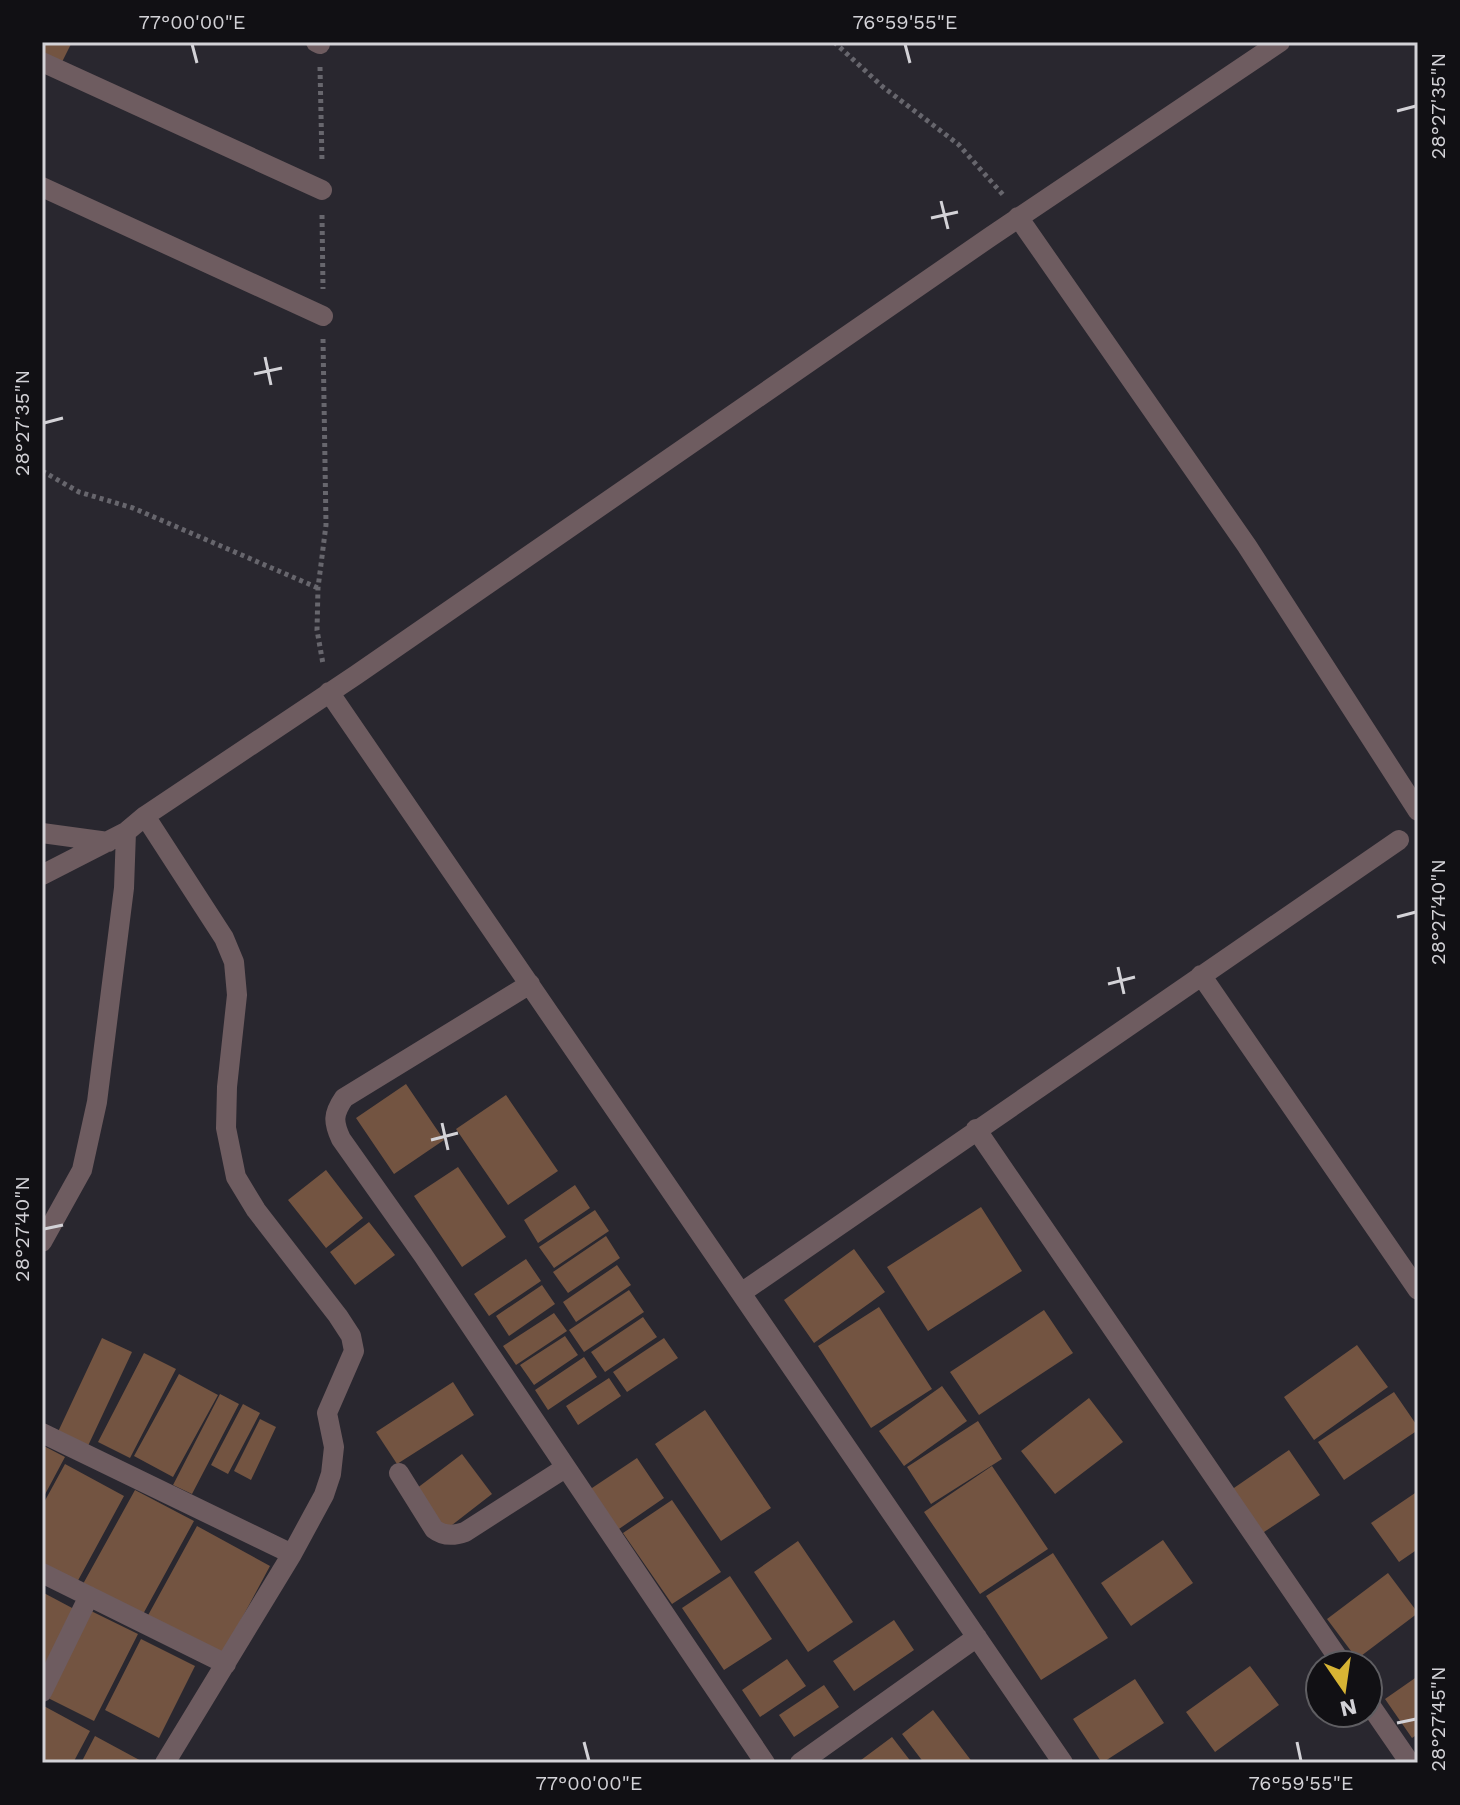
<svg xmlns="http://www.w3.org/2000/svg" width="1460" height="1805" font-family="'Work Sans',sans-serif">
<rect width="100%" height="100%" fill="#29272f"/>
<path fill="#735441" d="M42,42h30l-11,22 -19,-9z
M406,1084l38,56 -50,34 -38,-56z
M506,1095l52,76 -50,34 -52,-76z
M458,1167l48,70 -44,30 -48,-71z
M326,1170l37,48 -37,30 -38,-48z
M575,1185l15,23 -52,35 -14,-23z
M981,1207l41,64 -94,60 -41,-64z
M595,1210l14,21 -55,37 -15,-21z
M369,1222l26,33 -40,30 -25,-33z
M606,1236l14,22 -52,35 -15,-21z
M854,1249l31,43 -71,51 -30,-43z
M526,1259l15,22 -52,35 -15,-22z
M617,1265l14,20 -55,37 -13,-20z
M542,1285l13,19 -46,32 -13,-20z
M629,1290l15,22 -60,40 -15,-22z
M879,1307l53,82 -61,39 -53,-82z
M1044,1310l29,43 -94,62 -29,-43z
M554,1313l13,18 -51,34 -13,-19z
M643,1317l14,20 -52,35 -14,-20z
M565,1336l13,19 -44,30 -14,-20z
M102,1338l30,14 -45,96 -30,-14z
M664,1338l14,20 -51,34 -14,-20z
M1357,1345l31,42 -74,53 -30,-43z
M144,1353l32,16 -46,89 -32,-16z
M584,1357l13,20 -49,33 -13,-20z
M179,1374l39,21 -45,82 -39,-21z
M609,1378l12,18 -43,29 -12,-19z
M453,1382l21,33 -77,49 -21,-32z
M942,1386l25,35 -63,45 -25,-35z
M1394,1392l24,35v3l-74,50 -26,-38z
M220,1394l19,10 -47,90 -19,-9z
M1089,1398l34,44 -68,52 -34,-43z
M243,1404l17,9 -32,61 -17,-9z
M705,1410l66,98 -50,33 -66,-97z
M260,1419l16,8 -25,53 -17,-9z
M978,1421l24,38 -71,45 -24,-37z
M42,1445l23,12 -23,43z
M1289,1450l31,45 -59,39 -30,-44z
M462,1454l30,40 -49,38 -31,-40z
M637,1458l27,40 -48,33 -27,-41z
M65,1464l59,32 -49,90 -33,-18v-62z
M992,1466l56,83 -68,45 -56,-82z
M135,1490l59,31 -52,95 -59,-32z
M1418,1491v58l-19,13 -28,-39z
M672,1500l49,72 -49,32 -49,-71z
M197,1526l73,40 -50,93 -74,-40z
M1163,1540l30,43 -62,43 -30,-43z
M798,1541l55,81 -45,30 -54,-80z
M1053,1553l55,85 -67,42 -55,-84z
M1388,1573l30,40 -61,46 -30,-40z
M730,1576l42,63 -48,31 -42,-62z
M42,1592l32,17 -32,62z
M87,1609l51,25 -44,87 -50,-25z
M894,1620l20,30 -60,41 -21,-30z
M141,1639l54,27 -36,72 -54,-28z
M787,1659l19,27 -46,31 -18,-27z
M1250,1666l29,39 -64,47 -29,-40z
M1418,1676v58l-6,4 -27,-39z
M1135,1679l29,44 -62,40 -29,-44z
M824,1685l15,22 -45,30 -15,-22z
M42,1705l48,26 -17,32h-31z
M933,1710l40,53h-49l-22,-29z
M95,1736l50,27h-64z
M892,1737l20,26h-55z"/>
<g fill="none" stroke-linecap="round" stroke-linejoin="round">
<path stroke="#67666d" stroke-width="5" stroke-dasharray="4 4" stroke-linecap="butt" d="M834,42l49,45 75,57 47,53
M320,67l2,94
M322,215l1,74
M323,339l3,186 -8,63 -1,42 6,34
M42,471l37,21 54,16 185,80"/>
<path stroke="#6e5c60" stroke-width="20" d="M316,42l4,2
M42,62l280,128
M42,187l281,129
M1018,217l229,329 171,265
M329,692l734,1071
M145,816l79,122 10,24 3,33 -10,92 -1,41 10,49 20,33 82,106 13,20 3,15 -27,62 7,34 -3,27 -7,21 -32,59 -127,209
M42,833l66,9
M42,875l84,-43 19,-16 211,-141 634,-438 290,-195
M1201,975l217,315
M530,984l-186,114c-11,16 -11,24 -3,41l82,116 342,508
M976,1129l367,536
M42,1242l40,-72 15,-68 27,-214 2,-56
M741,1293l658,-453
M42,1433l250,121
M399,1473l35,56c9,7 20,7 31,3l100,-64
M42,1573l184,91
M42,1692l47,-96
M1368,1702l42,61
M800,1763l177,-126"/>
</g>
<path fill="none" stroke="#d3d2d7" stroke-width="3" d="M192,44l5,19M905,44l5,19M1397,111l19,-5M941,201l7,28M931,218l27,-6M265,357l6,28M254,374l28,-6M44,423l19,-5M1397,917l19,-5M1118,967l6,27M1108,984l27,-7M442,1123l6,27M431,1140l27,-7M44,1229l19,-4M1397,1723l19,-4M584,1742l5,19M1297,1742l4,19"/>
<rect width="1460" height="1805" fill="none" stroke="#111014" stroke-width="88"/>
<g transform="translate(1344 1689) rotate(167)"><circle r="38" fill="#111014" stroke="#5f5e62" stroke-width="2"/>
<path d="M0-6L14 30L0 20L-14 30Z" fill="#d7b434"/>
<text y="-12" font-size="22" font-weight="bold" text-anchor="middle" fill="#d3d2d7">N</text>
</g>
<rect x="44" y="44" width="1372" height="1717" fill="none" stroke="#d3d2d7" stroke-width="3"/>
<g font-size="20" text-anchor="middle" fill="#d3d2d7">
<text x="192" y="29">77°00'00"E</text>
<text x="905" y="29">76°59'55"E</text>
<text transform="translate(1438 106) rotate(-90)" y="7">28°27'35"N</text>
<text transform="translate(22 423) rotate(-90)" y="7">28°27'35"N</text>
<text transform="translate(1438 912) rotate(-90)" y="7">28°27'40"N</text>
<text transform="translate(22 1229) rotate(-90)" y="7">28°27'40"N</text>
<text transform="translate(1438 1719) rotate(-90)" y="7">28°27'45"N</text>
<text x="589" y="1790">77°00'00"E</text>
<text x="1301" y="1790">76°59'55"E</text>
</g>
</svg>
